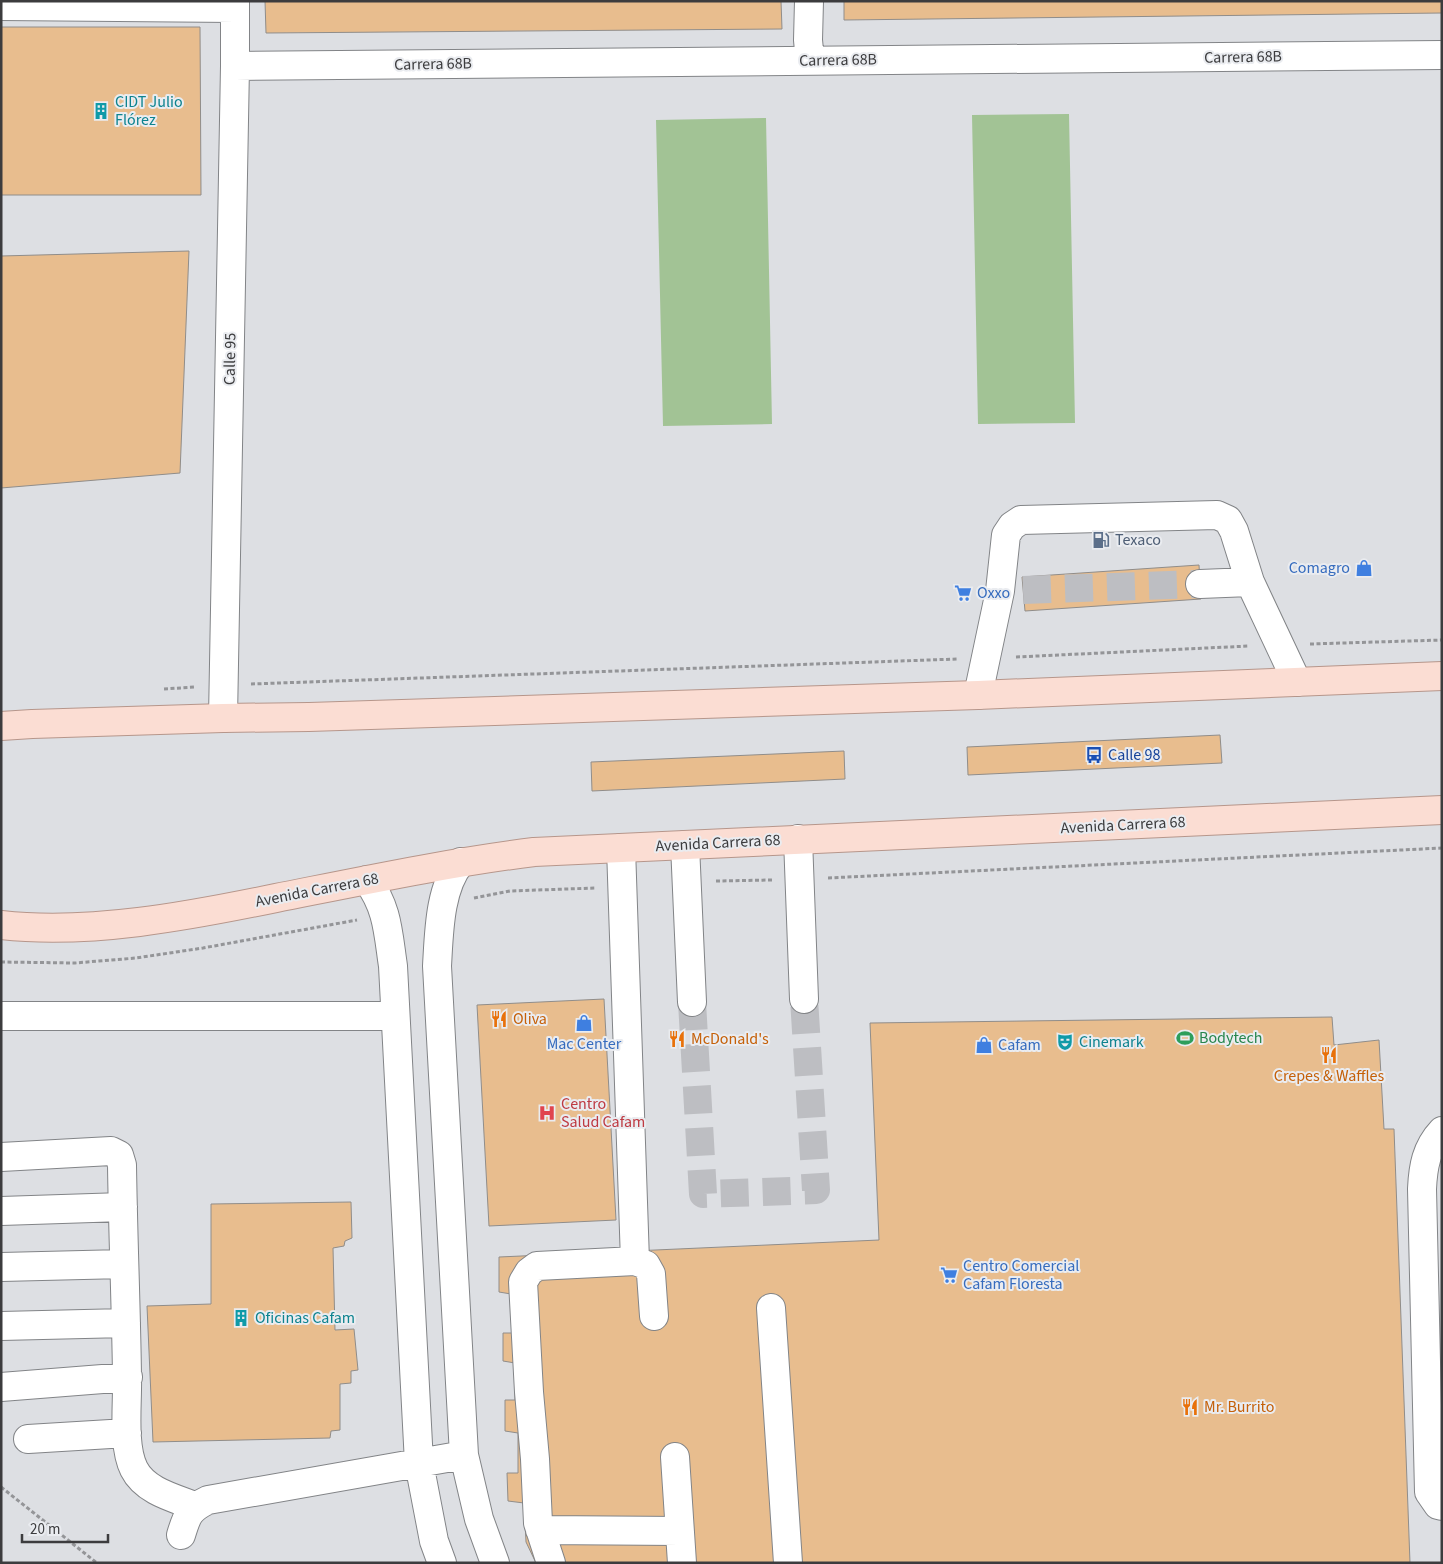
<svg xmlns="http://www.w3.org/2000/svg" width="1443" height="1564" font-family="'Source Sans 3',sans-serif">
<rect width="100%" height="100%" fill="#dddfe3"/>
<path fill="#a2c395" d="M1069,114l6,309 -97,1 -6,-309z
M766,118l6,306 -109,2 -7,-306z"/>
<path fill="#e8bd8e" stroke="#908d8a" d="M265,1h516l1,28 -516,4z
M844,1h598v12l-598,7z
M1,27h199l1,168h-200z
M189,251l-9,222 -179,15v-232z
M1199,565l2,34 -176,12 -3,-34z
M1220,735l2,28 -254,12 -1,-28z
M844,751l1,28 -253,12 -1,-29z
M604,999l12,221 -127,6 -12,-221z
M1332,1017l2,28 45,-5 5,89h10l16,434h-874l-10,-21 -2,-39 -16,-2 -1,-28h11v-40l-13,-2v-31h10v-37l-12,-2v-28h10l-2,-39 -12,-2v-35l380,-17 -9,-217z
M351,1202l1,36 -7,3 -1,5 -11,2 2,82 19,-1 4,41 -7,1v12l-11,1v46l-9,1 -1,7 -177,4 -6,-136 64,-2v-100z"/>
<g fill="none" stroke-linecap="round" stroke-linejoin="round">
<path stroke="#bdbec2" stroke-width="28" stroke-dasharray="28 14" stroke-linecap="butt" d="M1023,590l177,-6
M692,1002l11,192 113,-4 -12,-191"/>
<g stroke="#828487" stroke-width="30">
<path id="minor" d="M809,1l-1,39 2,21
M1,6l234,2
M235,66l1207,-11
M1200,584l50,-2
M978,695l22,-104 6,-56 6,-9 9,-6 196,-5 11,5 6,11 16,51 47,100
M223,718l12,-652v-65
M798,839l6,160
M685,845l7,157
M621,848l14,413
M461,862c-22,26 -22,72 -24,104l27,489 15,64 16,44
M367,880c21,28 21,53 26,86l26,497 15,78 8,22
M1,1016h394
M1442,1131c-16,17 -19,36 -20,58l7,303 9,13 4,1
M1,1157l110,-6 8,4 3,10c1,70 4,140 5,210 1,27 -5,70 7,94 11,22 40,29 61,37
M1,1211l122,-4
M1,1267l123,-3
M771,1308l17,255
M1,1326l125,-3
M1,1387l127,-10
M28,1439l99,-6
M675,1457l7,106
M540,1530l140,1
M181,1535c6,-20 8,-26 27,-35l256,-45
M551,1563l-13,-40 -3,-64 -6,-67 -6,-110 6,-10 8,-6 98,-5 11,4 5,9 3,42"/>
</g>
<g stroke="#b6968b" stroke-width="30">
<path id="major" d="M1,726l31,-2 191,-6 86,-1 669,-22 464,-19
M1,925c88,10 188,-9 275,-27 86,-17 171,-35 258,-46l908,-42"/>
</g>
<path stroke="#949598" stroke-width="3" stroke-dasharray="4 2.5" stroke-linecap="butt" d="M1310,644l132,-4
M1016,657l233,-11
M251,684l706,-25
M164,689l31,-2
M828,878l614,-30
M716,881l56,-1
M474,898l36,-7 85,-3
M1,962l74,1 61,-5 67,-10 154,-28
M1,1487l96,76"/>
<use href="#minor" stroke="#fff" stroke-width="28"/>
<use href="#major" stroke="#fbddd3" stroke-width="28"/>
</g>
<defs>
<g id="building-bare" transform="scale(1.35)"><path d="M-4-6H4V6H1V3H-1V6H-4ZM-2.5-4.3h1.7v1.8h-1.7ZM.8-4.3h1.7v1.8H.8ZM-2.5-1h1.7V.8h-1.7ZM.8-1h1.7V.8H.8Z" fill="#0f9aa8" stroke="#eaecf0" stroke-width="2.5" paint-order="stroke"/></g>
<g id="fuel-bare" transform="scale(1.35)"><path d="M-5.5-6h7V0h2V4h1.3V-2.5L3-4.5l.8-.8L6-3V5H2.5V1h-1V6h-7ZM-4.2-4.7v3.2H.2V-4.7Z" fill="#5c6f8a" stroke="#eaecf0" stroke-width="2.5" paint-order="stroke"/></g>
<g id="shop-bare" transform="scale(1.35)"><path d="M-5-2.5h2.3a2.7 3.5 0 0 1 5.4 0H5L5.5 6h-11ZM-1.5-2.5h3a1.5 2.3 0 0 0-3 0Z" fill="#3f7fe0" stroke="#eaecf0" stroke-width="2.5" paint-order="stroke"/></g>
<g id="supermarket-bare" transform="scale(1.35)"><path d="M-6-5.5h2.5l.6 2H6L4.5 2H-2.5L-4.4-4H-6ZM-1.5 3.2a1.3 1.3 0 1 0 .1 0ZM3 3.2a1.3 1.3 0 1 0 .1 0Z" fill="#3f7fe0" stroke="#eaecf0" stroke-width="2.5" paint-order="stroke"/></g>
<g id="bus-bare" transform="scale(1.35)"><path d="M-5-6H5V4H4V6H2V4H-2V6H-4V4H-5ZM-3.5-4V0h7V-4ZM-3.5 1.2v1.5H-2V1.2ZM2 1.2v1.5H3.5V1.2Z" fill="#1a4fb4" stroke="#eaecf0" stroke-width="2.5" paint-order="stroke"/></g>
<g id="restaurant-bare" transform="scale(1.35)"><path d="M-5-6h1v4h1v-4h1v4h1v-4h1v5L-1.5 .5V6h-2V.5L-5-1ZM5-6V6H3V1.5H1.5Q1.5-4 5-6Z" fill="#e8710a" stroke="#eaecf0" stroke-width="2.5" paint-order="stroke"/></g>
<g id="stadium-bare" transform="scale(1.35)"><path d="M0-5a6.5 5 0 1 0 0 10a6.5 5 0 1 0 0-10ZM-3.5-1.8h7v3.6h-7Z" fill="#2e9e5b" stroke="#eaecf0" stroke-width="2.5" paint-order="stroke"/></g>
<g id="theatre-bare" transform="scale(1.35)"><path d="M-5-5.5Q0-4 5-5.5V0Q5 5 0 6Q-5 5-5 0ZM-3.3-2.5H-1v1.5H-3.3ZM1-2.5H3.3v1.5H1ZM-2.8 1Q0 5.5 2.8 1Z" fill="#0f9aa8" stroke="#eaecf0" stroke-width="2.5" paint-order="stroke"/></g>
<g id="hospital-bare" transform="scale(1.35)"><path d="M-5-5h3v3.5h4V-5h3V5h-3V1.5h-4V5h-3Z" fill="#e0444e" stroke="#eaecf0" stroke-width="2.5" paint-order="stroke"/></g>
</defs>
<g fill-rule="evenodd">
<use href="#building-bare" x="101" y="111"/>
<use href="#fuel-bare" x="1101" y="540"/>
<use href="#shop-bare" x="1364" y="568"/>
<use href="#supermarket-bare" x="963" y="593"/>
<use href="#bus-bare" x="1094" y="755"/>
<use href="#restaurant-bare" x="499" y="1019"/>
<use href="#shop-bare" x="584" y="1023"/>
<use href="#stadium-bare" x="1185" y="1038"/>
<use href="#restaurant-bare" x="677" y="1039"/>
<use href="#theatre-bare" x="1065" y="1042"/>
<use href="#shop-bare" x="984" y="1045"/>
<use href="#restaurant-bare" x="1329" y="1055"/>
<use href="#hospital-bare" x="547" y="1113"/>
<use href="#supermarket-bare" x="949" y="1275"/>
<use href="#building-bare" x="241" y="1318"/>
<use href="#restaurant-bare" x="1190" y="1407"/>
</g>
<g text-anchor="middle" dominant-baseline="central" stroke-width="4" stroke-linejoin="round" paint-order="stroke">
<g font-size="16" fill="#3c3c3e" stroke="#eaecf0">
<text transform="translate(1243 57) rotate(-1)">Carrera 68B</text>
<text transform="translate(838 60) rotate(-1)">Carrera 68B</text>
<text transform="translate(433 64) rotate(-1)">Carrera 68B</text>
<text transform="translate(230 359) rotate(-89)">Calle 95</text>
<text transform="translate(1123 825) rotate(-3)">Avenida Carrera 68</text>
<text transform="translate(718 843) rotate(-3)">Avenida Carrera 68</text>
<text transform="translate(317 890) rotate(-11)">Avenida Carrera 68</text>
</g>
<g font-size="16" fill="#0d838f" stroke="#eaecf0" text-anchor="start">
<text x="115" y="102">CIDT Julio<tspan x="115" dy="18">Flórez</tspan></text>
<text x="1079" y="1042">Cinemark</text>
<text x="255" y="1318">Oficinas Cafam</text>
</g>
<g font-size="16" fill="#4e5e75" stroke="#eaecf0" text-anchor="start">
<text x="1115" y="540">Texaco</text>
</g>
<g font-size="16" fill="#366cbe" stroke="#eaecf0" text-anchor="start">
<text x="1350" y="568" text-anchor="end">Comagro</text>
<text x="977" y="593">Oxxo</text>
<text x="584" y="1044" text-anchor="middle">Mac Center</text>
<text x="998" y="1045">Cafam</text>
<text x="963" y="1266">Centro Comercial<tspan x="963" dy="18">Cafam Floresta</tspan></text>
</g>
<g font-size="16" fill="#164399" stroke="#eaecf0" text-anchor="start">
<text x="1108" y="755">Calle 98</text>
</g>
<g font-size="16" fill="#c56008" stroke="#eaecf0" text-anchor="start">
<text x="513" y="1019">Oliva</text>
<text x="691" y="1039">McDonald's</text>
<text x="1329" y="1076" text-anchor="middle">Crepes &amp; Waffles</text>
<text x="1204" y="1407">Mr. Burrito</text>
</g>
<g font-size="16" fill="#27864d" stroke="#eaecf0" text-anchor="start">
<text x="1199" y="1038">Bodytech</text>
</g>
<g font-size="16" fill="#be3a42" stroke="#eaecf0" text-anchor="start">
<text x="561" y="1104">Centro<tspan x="561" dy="18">Salud Cafam</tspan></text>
</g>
</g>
<rect width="1443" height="1564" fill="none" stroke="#3c3c3e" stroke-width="5"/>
<path d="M22 1534v8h86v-8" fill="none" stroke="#3c3c3e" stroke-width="2.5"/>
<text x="30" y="1534" font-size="15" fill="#3c3c3e" stroke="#eaecf0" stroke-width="4" paint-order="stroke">20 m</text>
</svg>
